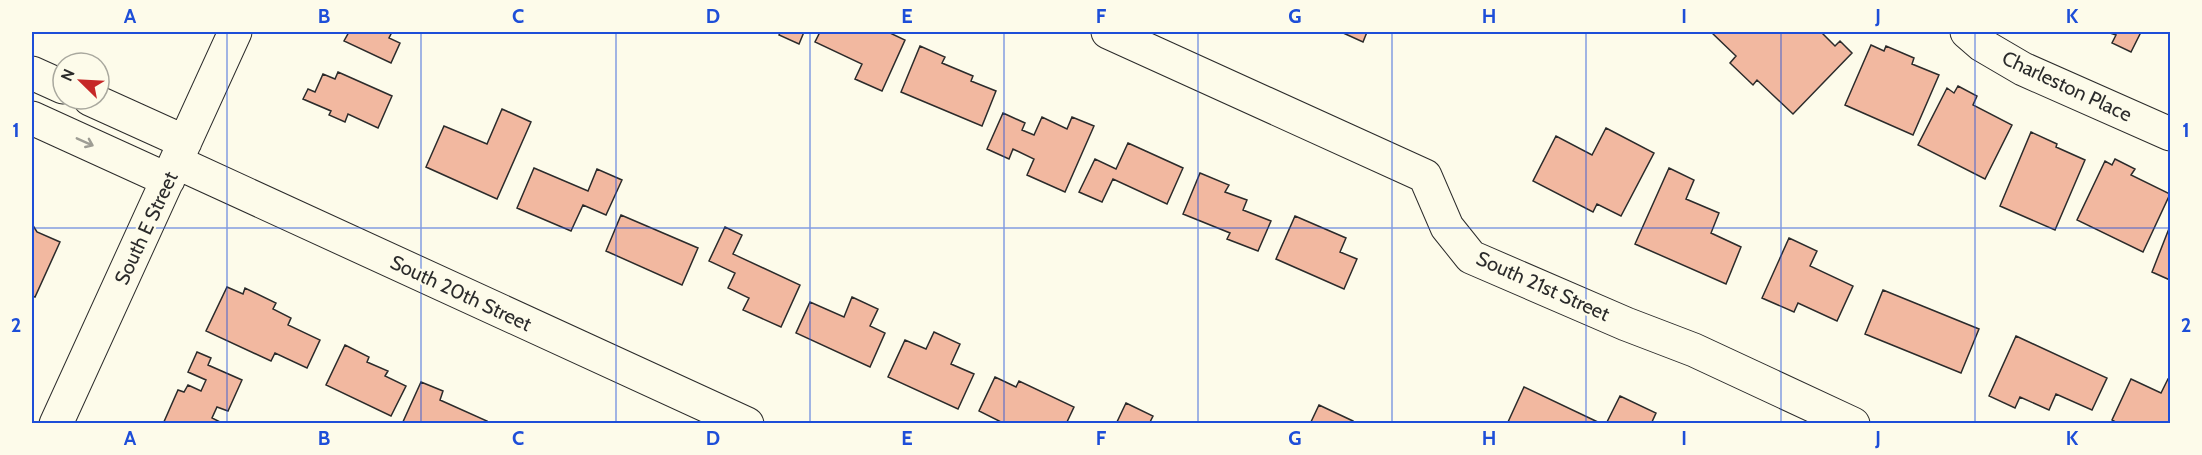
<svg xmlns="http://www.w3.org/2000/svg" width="2202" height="455" font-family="Cabin,sans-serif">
<rect width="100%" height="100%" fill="#fdfbea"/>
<path fill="#f2b8a0" stroke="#2b2b2b" stroke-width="1.5" d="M349,32h43l-3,6 11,5 -9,20 -47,-22z
M781,32h23l-5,12 -20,-9z
M820,32h68l17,8 -23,51 -27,-12 7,-15 -47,-22z
M1341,32h26l-4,10z
M1711,32h110l14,14 5,-5 12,12 -59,61 -36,-34 -4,5 -23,-22 6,-7z
M2107,32h34l-10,20 -19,-9 4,-8z
M1871,45l13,6 2,-5 28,12 -2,6 27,11 -26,60 -68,-30z
M920,46l25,11 -3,6 31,13 -2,5 25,10 -14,35 -81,-34z
M338,72l54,24 -14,32 -30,-14 -3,8 -16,-7 2,-4 -28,-12 5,-10 7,3 8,-18 12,5z
M1958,86l19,10 -4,9 39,20 -27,54 -67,-34 29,-57 7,5z
M502,109l29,13 -34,77 -71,-32 18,-41 43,18z
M1003,113l22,10 -3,7 12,5 8,-18 25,12 5,-12 22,9 -29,66 -38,-17 7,-16 -21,-10 -4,10 -22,-10z
M1606,128l48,25 -33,63 -24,-12 -4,8 -60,-31 23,-45 36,19z
M2031,132l26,12 -1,3 29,13 -30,70 -55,-24z
M1128,143l55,25 -16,36 -54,-25 -11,23 -23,-10 16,-33 21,10z
M2115,159l20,10 -4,6 39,19 -27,58 -66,-32 28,-59 7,4z
M534,168l54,23 9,-22 25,11 -16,35 -23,-10 -12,26 -54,-23z
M1669,168l25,12 -8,19 33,14 -8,20 30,14 -15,37 -91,-40z
M1200,173l29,12 -4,7 22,8 -4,10 28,11 -13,30 -31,-12 3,-6 -47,-19z
M621,215l77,33 -16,37 -76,-34z
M1295,216l51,22 -6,14 17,7 -13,30 -68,-30z
M32,224l5,8 23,10 -25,55 -3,-1z
M2170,226v54l-18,-8z
M725,227l17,8 -9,19 67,31 -19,42 -38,-17 6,-12 -21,-10 7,-15 -26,-12z
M1789,238l28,13 -7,15 43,20 -16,35 -39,-18 -4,9 -32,-14z
M227,287l16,7 2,-6 31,15 -3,6 18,9 -3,7 32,15 -13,28 -32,-15 -4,8 -65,-30z
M1883,290l96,39 -18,44 -96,-39z
M852,297l26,12 -8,17 15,7 -15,34 -74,-34 14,-31 34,15z
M934,332l26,12 -9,20 23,10 -16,35 -70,-32 17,-37 21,9z
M2016,336l91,42 -15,32 -36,-16 -7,16 -29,-13 -5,11 -26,-12z
M345,345l24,12 -2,5 21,9 -3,5 21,10 -15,30 -65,-31z
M197,352l14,6 -3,7 34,15 -14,31 -11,-4 -5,11 12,6h-61l15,-34 6,2 4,-7 13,6 5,-11 -18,-8z
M995,377l21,10 3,-6 55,26 -8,17h-61l-26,-13z
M2131,379l30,14 7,-14 2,1v44h-51l-7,-4z
M421,382l22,9 -3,9 47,21 -2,3h-83z
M1524,387l78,37 -94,-2z
M1620,396l36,17 -5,11h-45z
M1126,403l27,13 -4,8h-33z
M1319,405l34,16 -1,3h-42z"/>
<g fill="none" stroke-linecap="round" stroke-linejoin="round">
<g stroke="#2b2b2b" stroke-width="35">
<path id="minor" d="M1108,32l317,144 22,51 24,30 155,67 68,26 159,74
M1967,32l15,13 41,24 147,65
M32,73l31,14
M90,99l95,43
M32,118l136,62
M176,162l571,262
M56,424l179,-392"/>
</g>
<use href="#minor" stroke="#fdfbea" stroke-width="33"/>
</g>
<defs><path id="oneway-shaft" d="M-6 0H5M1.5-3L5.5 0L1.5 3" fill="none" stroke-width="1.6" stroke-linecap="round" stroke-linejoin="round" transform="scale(1.5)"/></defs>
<use stroke="#9e9d94" href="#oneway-shaft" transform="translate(85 142) rotate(24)"/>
<path fill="none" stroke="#1d4ed8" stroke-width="1.5" stroke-opacity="0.55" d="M227,32v392M421,32v392M616,32v392M810,32v392M1004,32v392M1198,32v392M1392,32v392M1586,32v392M1781,32v392M1975,32v392M32,228h2138"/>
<g text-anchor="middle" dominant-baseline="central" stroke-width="4.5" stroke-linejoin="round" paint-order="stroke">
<g font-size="20" fill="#2b2b2b" stroke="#fdfbea">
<text transform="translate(2067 86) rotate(25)">Charleston Place</text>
<text transform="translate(146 228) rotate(-65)">South E Street</text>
<text transform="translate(1543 286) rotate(24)">South 21st Street</text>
<text transform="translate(461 293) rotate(25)">South 20th Street</text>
</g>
</g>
<rect width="2202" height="455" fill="none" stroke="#fdfbea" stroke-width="66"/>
<g transform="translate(81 81) rotate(294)"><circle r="28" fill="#fdfbea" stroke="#a9a89e" stroke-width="1.5"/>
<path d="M0-4.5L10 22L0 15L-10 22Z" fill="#c62828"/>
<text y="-9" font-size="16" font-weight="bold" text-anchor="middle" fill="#2b2b2b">N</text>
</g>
<rect x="33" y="33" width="2136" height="389" fill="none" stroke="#1d4ed8" stroke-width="2"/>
<g font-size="20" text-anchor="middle" font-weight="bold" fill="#1d4ed8">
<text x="130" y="23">A</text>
<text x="324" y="23">B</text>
<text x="518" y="23">C</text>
<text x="713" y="23">D</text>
<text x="907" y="23">E</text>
<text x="1101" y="23">F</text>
<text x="1295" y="23">G</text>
<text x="1489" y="23">H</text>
<text x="1684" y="23">I</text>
<text x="1878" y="23">J</text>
<text x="2072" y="23">K</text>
<text x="16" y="137">1</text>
<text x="2186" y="137">1</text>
<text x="16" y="332">2</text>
<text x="2186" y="332">2</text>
<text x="130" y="445">A</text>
<text x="324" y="445">B</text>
<text x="518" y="445">C</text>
<text x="713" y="445">D</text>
<text x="907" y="445">E</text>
<text x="1101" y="445">F</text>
<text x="1295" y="445">G</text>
<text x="1489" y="445">H</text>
<text x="1684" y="445">I</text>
<text x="1878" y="445">J</text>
<text x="2072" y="445">K</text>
</g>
</svg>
